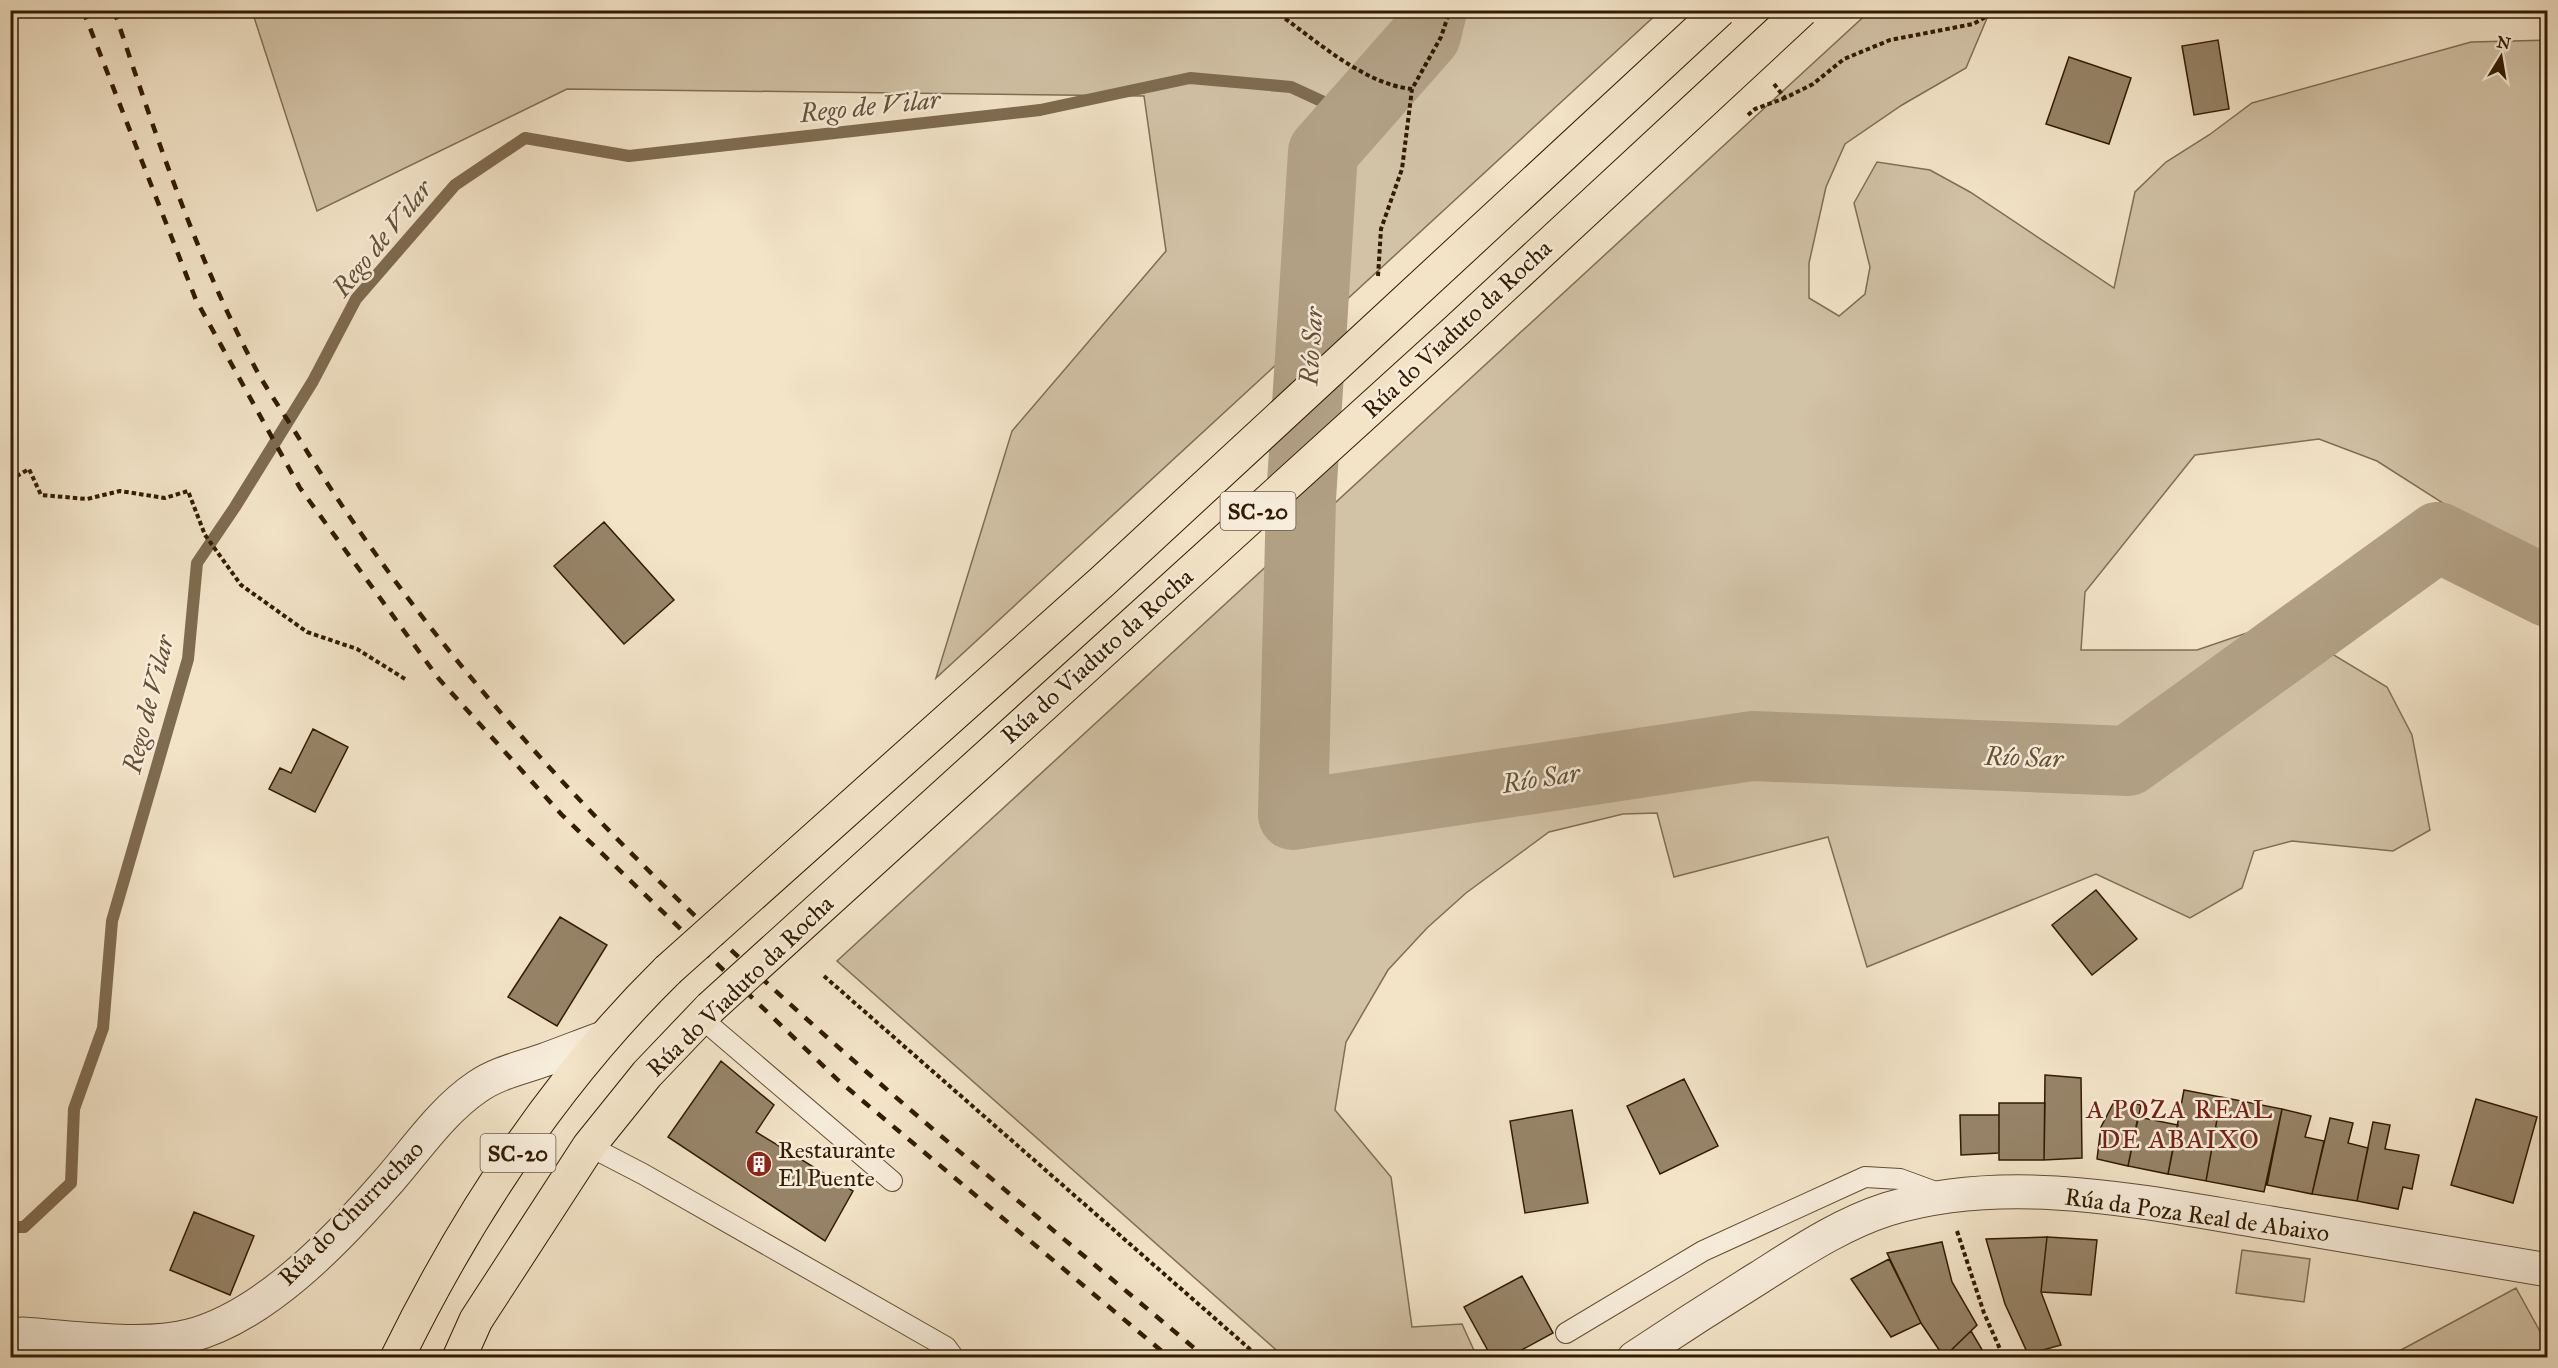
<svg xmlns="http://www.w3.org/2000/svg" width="2558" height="1368" font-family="'IM FELL Great Primer',serif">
<rect width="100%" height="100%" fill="#f3e4c8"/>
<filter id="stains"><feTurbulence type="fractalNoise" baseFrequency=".00333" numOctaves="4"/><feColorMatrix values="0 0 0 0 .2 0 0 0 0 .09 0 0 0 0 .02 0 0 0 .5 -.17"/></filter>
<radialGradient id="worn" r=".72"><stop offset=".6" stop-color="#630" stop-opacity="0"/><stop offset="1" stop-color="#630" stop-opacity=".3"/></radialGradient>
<path fill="#d2c2a6" stroke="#826e53" stroke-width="1.5" d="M1871,10l119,1 -24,57 -64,37 -57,39 -19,43 -17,76v35l30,18 26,-22 5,-27 -16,-64 23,-41 53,8 40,22 144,96 21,-96 31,-30 43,-27 43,-32 219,-61 76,-2v533l-41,-24 -46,-35 -83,-53 -58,-22 -124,16 -110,137 -4,58h116l82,-28 108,65 25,48 18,95 -37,21 -101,-10 -38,10 -12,37 -52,30 -94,-44 -229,93 -39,-130 -154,40 -17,-64 -34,1 -74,18 -83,61 -39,35 -39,42 -42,72 -11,68 56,67 21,150 50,-3 15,33h-193l-447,-396z
M252,11v-1l1408,1 -724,667 76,-247 154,-180 -22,-155 -577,-7 -250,122z
M2242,1250l68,9 -6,43 -68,-9z
M2516,1288l31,56v13h-159z"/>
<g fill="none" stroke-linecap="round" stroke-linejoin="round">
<path stroke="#7f6b4f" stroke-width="12" d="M10,1227h14l47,-44 3,-74 29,-81 9,-107 76,-262 9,-96 38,-56 78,-126 43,-82 99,-114 70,-47 104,18 411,-46 150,-32 101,9 63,29"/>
<path stroke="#b2a084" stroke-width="70" d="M1432,10l-6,25 -103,117 -22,347 -8,316 459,-69 376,15 310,-224 110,55"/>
</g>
<path fill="#978468" stroke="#331b00" stroke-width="1.5" d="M2218,40l11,69 -35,6 -12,-69z
M2069,57l62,21 -22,66 -63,-20z
M604,522l70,78 -50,44 -70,-78z
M313,729l35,18 -33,65 -46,-23 11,-21 11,5z
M2096,890l41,49 -45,36 -40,-50z
M560,917l47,28 -50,81 -49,-29z
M721,1061l53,44 -18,27 97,59 -28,50 -157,-104z
M2045,1075l36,3 1,80 -38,2z
M1684,1079l34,67 -58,28 -33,-68z
M2184,1090l37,7 -15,84 -38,-7z
M2221,1097l61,12 -18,83 -58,-11z
M2476,1099l61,18 -24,86 -62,-18z
M2115,1100l26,5 -13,61 -31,-7 4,-32z
M1999,1103h46l-1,57h-45z
M2282,1109l29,7 -6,21 19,4 -12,53 -45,-9z
M1572,1110l16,93 -63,10 -15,-92z
M1960,1115h39v38l-38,2z
M2138,1117l40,8 -10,49 -40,-8z
M2330,1118l23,5 -5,20 20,5 -11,53 -45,-7z
M2373,1122l17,3 -5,24 34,6 -7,34 -9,-2 -5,22 -41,-8z
M194,1212l60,24 -24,59 -60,-25z
M2047,1237l50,3 -6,55 -50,-3z
M2047,1237l-6,55 20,53 -33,9 -23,-50 -19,-65z
M1942,1242l10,40 25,43 -33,32 -23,-34 -34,-70z
M1889,1259l32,64 -30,14 -40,-58z
M1522,1276l31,57 -46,25h-15l-28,-51z
M1971,1331l16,27h-44l1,-1z"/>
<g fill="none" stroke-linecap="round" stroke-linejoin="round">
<g stroke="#634d32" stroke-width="22">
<path id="lane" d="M701,1018l191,163
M589,1146l54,28 303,173 8,11
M1566,1333l137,-82 162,-74 35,2 41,15"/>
</g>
<g stroke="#634d32" stroke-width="35">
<path id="street" d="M10,1336l12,-2c49,3 121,14 167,2 74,-19 146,-94 195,-150 29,-32 56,-74 93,-99 20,-14 44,-19 67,-27 20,-7 39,-15 59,-22
M1634,1358c42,-28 84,-55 126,-81 41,-26 81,-53 128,-68 124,-37 259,-6 383,14 92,16 184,31 277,47"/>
</g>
<g stroke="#331b00" stroke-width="35">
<path id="highway" d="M397,1358c69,-141 159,-278 271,-388
M459,1358l17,-38 113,-174 58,-72 63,-66"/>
</g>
<path stroke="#331b00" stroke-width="4" stroke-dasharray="4.5 3" stroke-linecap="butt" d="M1273,10c41,28 89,74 139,79l29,-52 9,-27
M1774,84l11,14 28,-14 31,-25 46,-19 83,-16 25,-14
M1748,115l7,-6 30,-11
M1378,276l3,-47 21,-60 10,-80
M10,480l19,-11 12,26 46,4 33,-8 45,7 23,-7 17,44 36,50 66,47 50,17 48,30
M824,976l436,382
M1957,1231l27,82 20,45"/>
<use href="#lane" stroke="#f7eddb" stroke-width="20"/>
<use href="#street" stroke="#f7eddb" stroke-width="33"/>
<use href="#highway" stroke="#f3e4c8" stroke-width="33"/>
<path stroke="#331b00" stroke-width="4.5" stroke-dasharray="10 10" stroke-linecap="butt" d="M83,10l113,290 104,188 139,191 123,136 277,266 331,277
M114,10c41,123 82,248 144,363 13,23 29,45 42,67 228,373 576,640 906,918"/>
<g stroke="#331b00" stroke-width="35" stroke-linecap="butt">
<path id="highway-bridge" d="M668,970l436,-390 616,-570
M710,1008l748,-679 344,-319"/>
</g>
<use href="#highway-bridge" stroke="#f3e4c8" stroke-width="33"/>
</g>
<defs>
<g id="building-disc" transform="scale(1.35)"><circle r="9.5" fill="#8f2418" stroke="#f7eddb"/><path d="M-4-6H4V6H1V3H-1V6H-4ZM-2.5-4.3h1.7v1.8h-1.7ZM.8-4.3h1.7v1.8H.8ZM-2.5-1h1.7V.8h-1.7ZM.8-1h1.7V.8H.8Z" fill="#fff"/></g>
</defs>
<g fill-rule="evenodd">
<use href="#building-disc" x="759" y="1164"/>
</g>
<g text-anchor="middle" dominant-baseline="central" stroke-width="5" stroke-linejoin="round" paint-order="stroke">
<g fill="#f7eddb" stroke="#6e5a42" stroke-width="1.5">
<rect x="1220.5" y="492" width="75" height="38" rx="4.5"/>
<rect x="480.5" y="1134" width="75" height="38" rx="4.5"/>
</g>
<g font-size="22" font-weight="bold" fill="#331b00">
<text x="1258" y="511">SC-20</text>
<text x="518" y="1153">SC-20</text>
</g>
<g font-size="24" fill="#331b00" stroke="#f7eddb">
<text transform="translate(1457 329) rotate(-43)">Rúa do Viaduto da Rocha</text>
<text transform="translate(1097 656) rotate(-42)">Rúa do Viaduto da Rocha</text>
<text transform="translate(740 986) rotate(-44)">Rúa do Viaduto da Rocha</text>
<text transform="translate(351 1213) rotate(-45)">Rúa do Churruchao</text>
<text transform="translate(2197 1215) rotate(8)">Rúa da Poza Real de Abaixo</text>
</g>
<g font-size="24" fill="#331b00" stroke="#f7eddb" text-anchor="start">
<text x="778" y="1150">Restaurante<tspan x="778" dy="28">El Puente</tspan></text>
</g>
<g font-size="26" font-style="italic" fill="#665035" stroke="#f7eddb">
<text transform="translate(870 106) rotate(-6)">Rego de Vilar</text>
<text transform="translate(382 238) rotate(-51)">Rego de Vilar</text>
<text transform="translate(1311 346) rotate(-86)">Río Sar</text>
<text transform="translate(148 704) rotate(-76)">Rego de Vilar</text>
<text transform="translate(2024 757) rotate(2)">Río Sar</text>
<text transform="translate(1541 778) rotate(-9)">Río Sar</text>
</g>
<g font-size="26" letter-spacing="1.5" fill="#7a1f14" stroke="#f7eddb">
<text x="2180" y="1109">A POZA REAL<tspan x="2180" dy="30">DE ABAIXO</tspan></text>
</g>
</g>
<rect width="2558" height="1368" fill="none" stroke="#f3e4c8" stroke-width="36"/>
<rect x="12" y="12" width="2534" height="1344" fill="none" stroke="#331b00" stroke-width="3"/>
<rect x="18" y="18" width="2522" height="1332" fill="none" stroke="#331b00" stroke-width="1.5"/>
<g transform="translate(2501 57) rotate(11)" stroke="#f7eddb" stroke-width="4.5" paint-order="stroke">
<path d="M0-4.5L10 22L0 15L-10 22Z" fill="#331b00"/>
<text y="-9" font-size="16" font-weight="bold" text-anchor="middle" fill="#331b00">N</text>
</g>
<rect width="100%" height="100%" filter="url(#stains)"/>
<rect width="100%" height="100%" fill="url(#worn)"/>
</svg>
